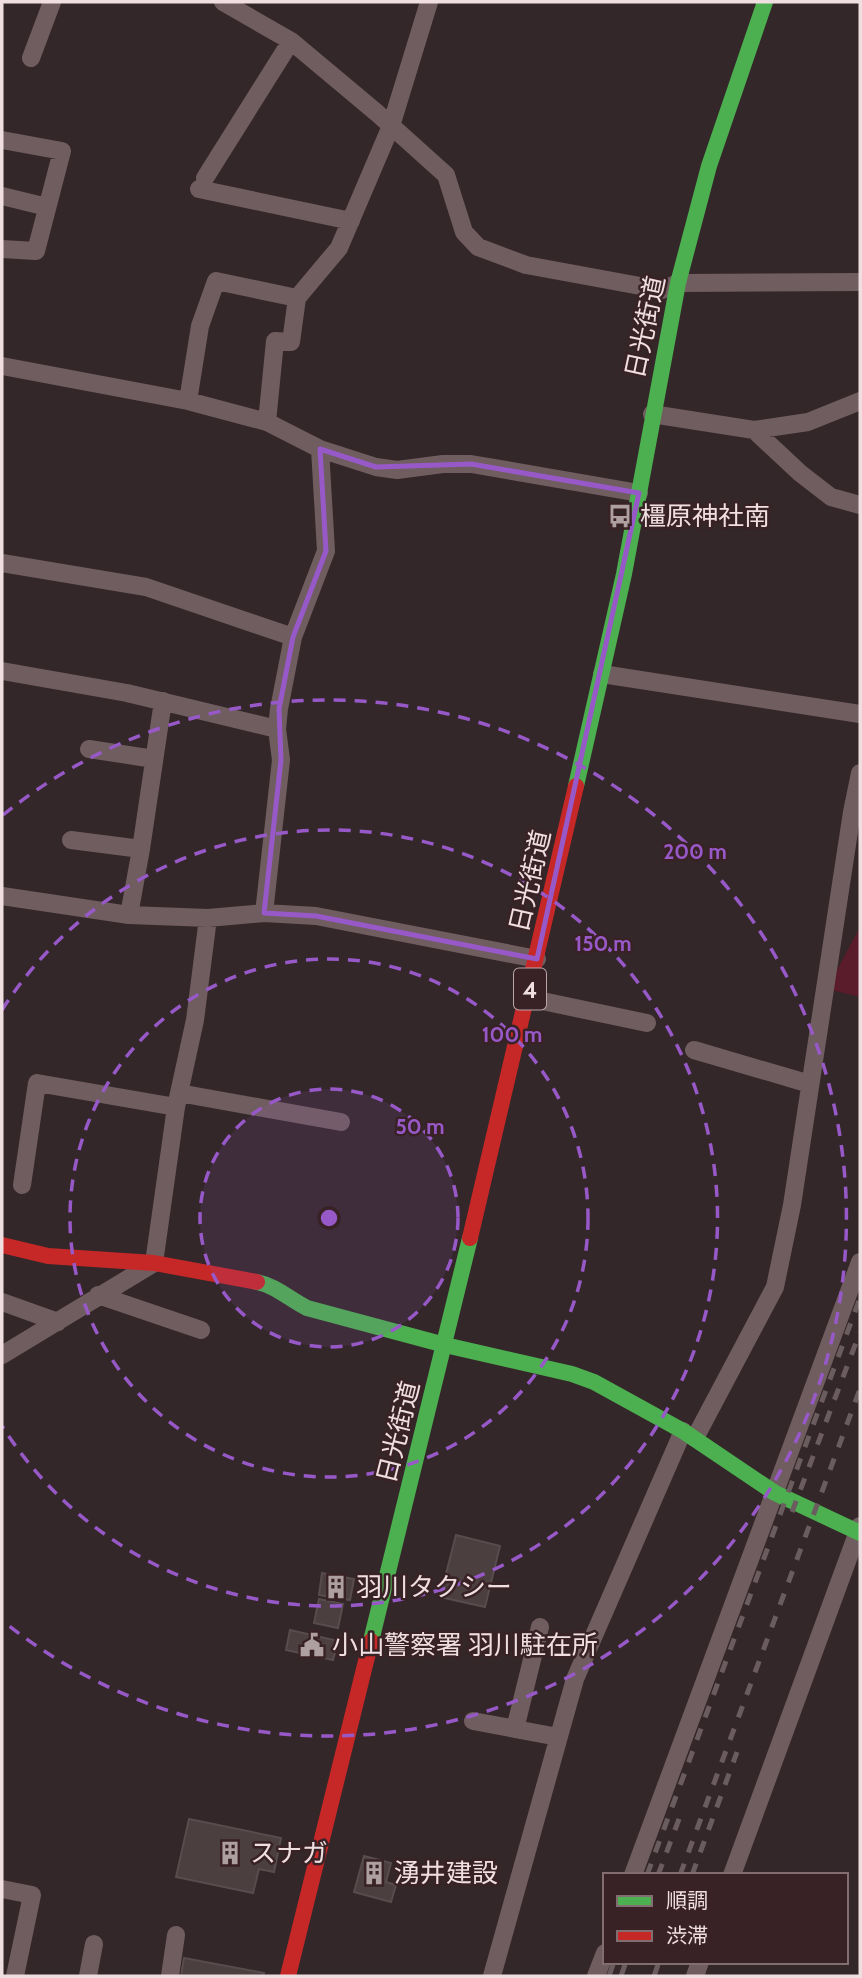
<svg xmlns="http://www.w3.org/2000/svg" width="862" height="1978" font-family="Cabin,'Noto Sans JP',sans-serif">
<rect width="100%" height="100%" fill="#342729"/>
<path fill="#5a1b2a" d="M860,927v70l-33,-8z"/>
<path fill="#4b3f40" stroke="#584c4e" stroke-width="2" d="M456,1535l44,11 -15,61 -45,-10z
M322,1573l32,6 -4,21 -31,-5z
M319,1599l24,5 -5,24 -24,-5z
M290,1630l48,11 -5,19 -47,-10z
M189,1819l92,19 -7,34 -15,-3 -6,24 -77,-16z
M364,1856l27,7 -5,19 10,3 -5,17 -37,-10z
M184,1958l80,15 -1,3h-82z"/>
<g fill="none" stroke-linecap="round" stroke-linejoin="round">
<path stroke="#705d5f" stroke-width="18" d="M223,2l68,39 86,72 69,62 18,57 14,15 48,18 136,25 16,-7 182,-1
M31,58l21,-56
M2,140l60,11 -26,100 -34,-2
M205,178l86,-137
M199,189l152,32
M2,196l45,11
M2,366l186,35 79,21 53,27 56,18 21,3 46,-6h28l168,29
M188,401l12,-75 16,-45 81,17 42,-50 52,-122 38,-124
M652,414l102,16 46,43 31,24 29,8
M267,422l8,-81 16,1 6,-44
M754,430l54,-8 52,-21
M2,563l144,24 147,50
M2,671l125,22 150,36
M602,674l258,40
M89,749l65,10
M71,840l70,9
M2,896l127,19 79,3 56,-5 52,3 221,43
M264,913l17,-153 -4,-31 2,-20 14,-72 33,-86 -6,-102
M129,915l12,-66 22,-148
M528,998l119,25
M694,1050l116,34
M179,1093l162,29
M22,1185l15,-102 139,24
M98,1295l103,35
M2,1302l56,20
M2,1355l152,-92 22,-156 19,-87 13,-102
M695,1438l80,-151 17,-82 60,-393 8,-39
M473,1721l85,16
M515,1729l25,-102
M633,1875l227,-613
M732,1875l128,-349
M2,1889l30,6 -17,81
M88,1976l6,-32
M170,1976l6,-41
M492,1976l83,-297 108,-248
M596,1976l9,-23
M695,1976l5,-14"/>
<path stroke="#4caf50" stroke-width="16" d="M576,786l48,-212 54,-291 31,-117 56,-164
M257,1282c19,4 32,17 50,26l138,37 127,29 22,8 89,49 92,62 85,40
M371,1641l99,-403"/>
<path stroke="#c62828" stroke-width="16" d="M470,1238l106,-452
M2,1245l46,11 106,7 103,19
M288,1976l83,-335"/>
<path stroke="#6b5d5f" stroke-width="5" stroke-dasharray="12 12" stroke-linecap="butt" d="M792,1512l68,-180
M647,1875l213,-577
M658,1875l24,-64
M680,1875l180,-486
M692,1875l45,-123
M609,1976l5,-14
M621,1976l5,-14
M654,1976l5,-14"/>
</g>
<path fill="none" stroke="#9859c8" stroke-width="5" stroke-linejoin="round" d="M320,449l56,18 95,-3 168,29 -102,466 -221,-43 -52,-3 17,-153 -2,-51 14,-72 33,-86z"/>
<circle cx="329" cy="1218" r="129" fill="#9859c8" fill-opacity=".12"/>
<g fill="none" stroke="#9859c8" stroke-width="3.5" stroke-dasharray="12 9">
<circle cx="329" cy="1218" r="129"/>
<circle cx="329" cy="1218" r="259"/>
<path d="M2 1010A388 388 0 1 1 2 1426"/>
<path d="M3 815A518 518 0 1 1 3 1621"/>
</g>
<defs>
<g id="bus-bare" transform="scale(1.89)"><path d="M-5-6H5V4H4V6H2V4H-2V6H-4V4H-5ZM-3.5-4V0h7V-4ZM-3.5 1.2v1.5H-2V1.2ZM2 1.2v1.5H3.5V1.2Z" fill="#ae9fa1" stroke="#392225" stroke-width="2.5" paint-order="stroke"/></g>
<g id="building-bare" transform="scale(1.89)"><path d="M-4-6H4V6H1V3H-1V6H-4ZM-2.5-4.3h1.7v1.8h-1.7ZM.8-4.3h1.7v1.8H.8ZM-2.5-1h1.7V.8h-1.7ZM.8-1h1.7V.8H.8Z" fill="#ae9fa1" stroke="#392225" stroke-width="2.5" paint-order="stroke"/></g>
<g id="civic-bare" transform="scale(1.89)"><path d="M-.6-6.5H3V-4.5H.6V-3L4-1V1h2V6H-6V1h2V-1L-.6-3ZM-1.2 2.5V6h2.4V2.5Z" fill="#ae9fa1" stroke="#392225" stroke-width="2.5" paint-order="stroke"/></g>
</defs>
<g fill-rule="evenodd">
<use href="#bus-bare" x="620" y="516"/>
<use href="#building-bare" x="336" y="1587"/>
<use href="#civic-bare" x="312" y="1645"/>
<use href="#building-bare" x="230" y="1853"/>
<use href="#building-bare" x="374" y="1873"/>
</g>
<g text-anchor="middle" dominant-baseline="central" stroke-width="5" stroke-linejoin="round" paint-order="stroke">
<rect fill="#392225" stroke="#b8a6a9" stroke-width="2" x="514" y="968.5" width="32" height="41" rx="5"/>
<g font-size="24" font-weight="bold" fill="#efdfe1">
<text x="530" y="989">4</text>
</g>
<g font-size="26" fill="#efdfe1" stroke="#392225">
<text transform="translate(645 327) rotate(-78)">日光街道</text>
<text transform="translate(530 881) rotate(-77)">日光街道</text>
<text transform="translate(398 1432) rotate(-76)">日光街道</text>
</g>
<g font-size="26" fill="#efdfe1" stroke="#392225" text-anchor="start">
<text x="640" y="516">橿原神社南</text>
<text x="356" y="1587">羽川タクシー</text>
<text x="332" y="1645">小山警察署 羽川駐在所</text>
<text x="250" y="1853">スナガ</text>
<text x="394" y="1873">湧井建設</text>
</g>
</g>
<circle cx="329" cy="1218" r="10" fill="#9859c8" stroke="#392225" stroke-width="3.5"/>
<g font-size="21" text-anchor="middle" font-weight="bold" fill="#9859c8" stroke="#392225" stroke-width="5" stroke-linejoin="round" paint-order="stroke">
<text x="695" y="859">200 m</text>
<text x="603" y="951">150 m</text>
<text x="512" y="1042">100 m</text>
<text x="420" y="1134">50 m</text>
</g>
<rect width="862" height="1978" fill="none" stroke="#efdfe1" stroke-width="7"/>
<rect x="603" y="1873" width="245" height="91" fill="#392225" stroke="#826e70" stroke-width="2"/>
<rect x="617" y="1896" width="35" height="10" fill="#4caf50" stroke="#826e70" stroke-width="2"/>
<text x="666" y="1908" font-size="21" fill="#efdfe1">順調</text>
<rect x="617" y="1931" width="35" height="10" fill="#c62828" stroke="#826e70" stroke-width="2"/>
<text x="666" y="1943" font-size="21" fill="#efdfe1">渋滞</text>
</svg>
